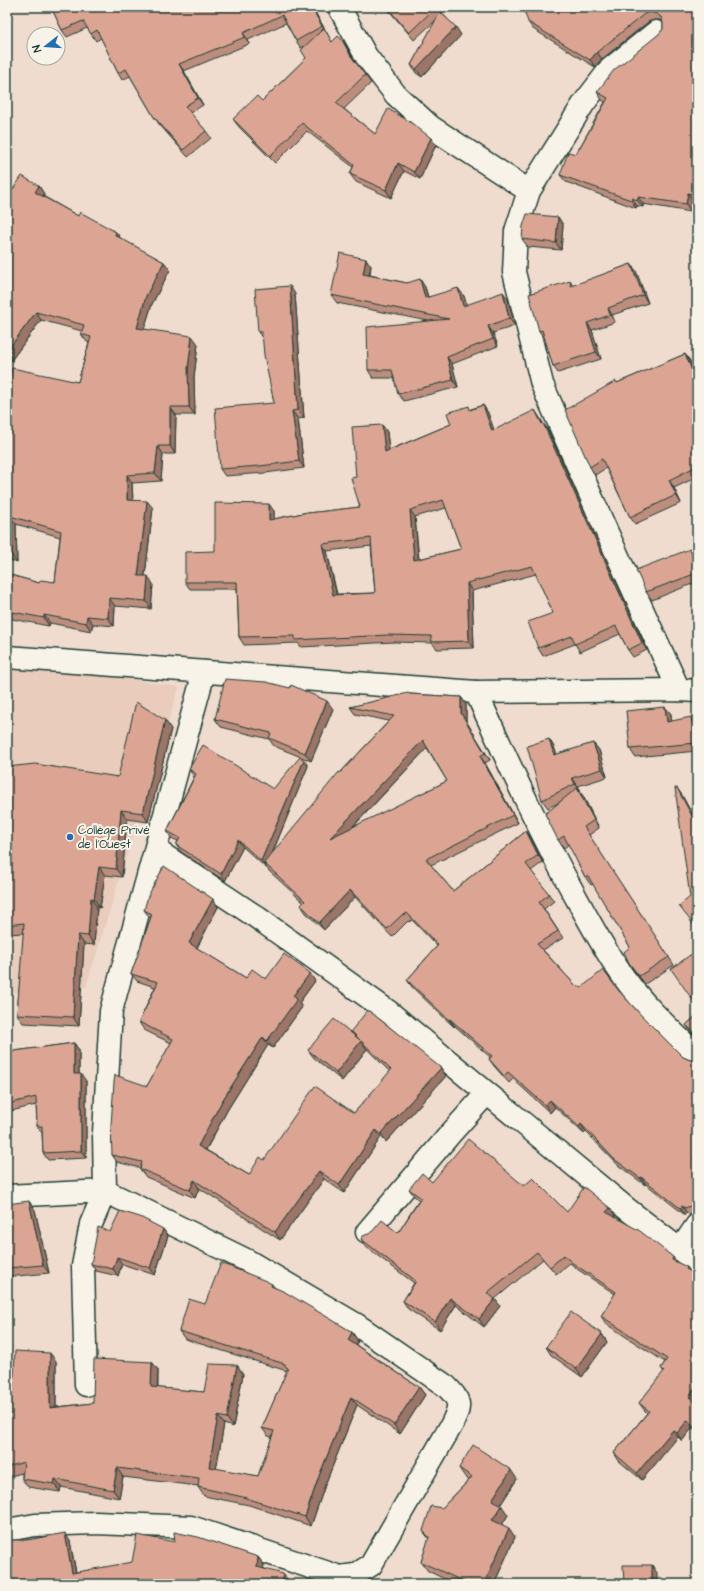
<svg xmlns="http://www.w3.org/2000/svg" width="704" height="1591" font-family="'Architects Daughter',sans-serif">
<rect width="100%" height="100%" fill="#efdcce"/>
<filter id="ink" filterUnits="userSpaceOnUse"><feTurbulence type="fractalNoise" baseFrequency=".025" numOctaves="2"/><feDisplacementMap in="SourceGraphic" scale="8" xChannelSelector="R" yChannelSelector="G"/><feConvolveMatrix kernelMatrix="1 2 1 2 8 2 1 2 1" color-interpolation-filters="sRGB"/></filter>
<g filter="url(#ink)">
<path fill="#e9ccbc" d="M7,660l172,27 -93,300 -79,6z"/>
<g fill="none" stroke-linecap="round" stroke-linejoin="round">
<g stroke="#1f3d34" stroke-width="25">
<path id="street" d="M339,7l27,49 30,39 35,32 98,64
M656,32l-46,37 -26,34 -55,88 -13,40 -2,41 28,112 63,144 74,162
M476,692c32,70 64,141 102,209 12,22 24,44 38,65 22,34 52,62 81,89
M156,850l99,66 134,96 238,197 70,54
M7,1196l98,-5 -14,33 -8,42 3,119
M367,1232l84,-99 36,-40
M680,1250l17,-25
M7,1530l28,-5 61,-2 95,4 149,50 15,-2 16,-10 81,-141c9,-19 9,-23 -6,-38l-89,-61 -109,-64 -143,-70 -1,-58 7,-122 93,-339"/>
</g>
<g stroke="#1f3d34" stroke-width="25">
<path id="secondary" d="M7,657l469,35 203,-2 18,1"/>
</g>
<use href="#street" stroke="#f7f3e8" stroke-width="22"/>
<use href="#secondary" stroke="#f7f3e8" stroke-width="22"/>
</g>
<path fill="#bd8e7e" stroke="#1f3d34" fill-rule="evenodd" d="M51,7h261l20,35 15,5 8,14 16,22 -27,26 31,25 56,4 5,7 -16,34 -16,-8 -13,27 -35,-16 -6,-8 3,-7 -46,-36 -32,32 -36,-36 -6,-8 29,-18 44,-43 2,-14 -7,4 -5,-7 -10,-18 -38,17 1,4 -65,27 19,34 -13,8 16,18 5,7 -23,19 -29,-33 -5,-7 -24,-41 -8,4 -4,-7 -17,-35 -5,3 -9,-13 -20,9 -5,-7z
M386,7h62l-6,6 19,22 -39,42 -6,-4 -5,-8 25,-45 -22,20z
M697,7v194h-4l-2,11 -48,-8v3l-6,-1 -1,2 -70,-26 -6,-7 16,-21 29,-52 -3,-2 -5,-8 62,-58 4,-5v-6l-3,-3h-6l-6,2 -46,37 -7,8 -62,-38 -5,-7z
M39,186l5,8 -1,2 35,20 38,16 5,7 43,23 6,8 -18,34 -8,25 54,15 -4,33 1,38h-19l-1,39h-12l-2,27 -29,2 1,17 20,8 -8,68 8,8 -2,25 -36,-3 -1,20 -21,-2 -2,7 -41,-8 -1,3 -42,-8v-44l32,9 16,-1 5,-45 -44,-13 1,39 -10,-4v-169l3,-14 -3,6v-13l4,5 67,8 11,-39 -2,-1 -6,-8 1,-3 -41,-11 -34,46z
M558,217l5,8 -2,25 -33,-3 -6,-8z
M366,259l5,7 -1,9 55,12 3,10 36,-1 2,9 42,-6 7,27 -22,7 5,13 -46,18 6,23 -54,14 -6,-7 -4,-16h-21l-5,-8 60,-49 -91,-18 -6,-8z
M631,264l5,7 12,32 -36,12 3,7 -23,8 9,29 -43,14 -5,-7 -9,-28 -5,-7 31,-50 3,5z
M295,294l9,124 -6,1 6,49 -39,5 -40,3 -5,-7 54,-66 -11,-64 -5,-7z
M685,354l5,7 7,16v100l-23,11 7,15 -46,21 -5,-7 -24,-49 -11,7 -5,-8 27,-84z
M483,405l5,8 6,17 46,-12 3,5 5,7 99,220 -14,7 -5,-7 -8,-16 -40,18 -5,-8 -32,12 -5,-8 15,-35 -17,-39 -64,17 2,57 -37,1 -5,-6 -38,-1 -93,5 -3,-4 -54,2 -5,-8 -2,-48h-47l-5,-7 30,-31 59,-40v8l34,-7 1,1 51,-6 -4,-30 26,-52 5,7 2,18 62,-26 20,-15zM446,508l15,41 -42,10 -4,-42zM371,546l4,47 -38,1 -10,-43z
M695,557l2,5v20l-45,18 -6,-8z
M410,694l51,3 5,7v17l24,39 -5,3 33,60 -87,42 22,26 73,-60 5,7 12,24 -12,9 23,30 -10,8 19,29 -20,12 34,37 42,4 21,23 43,43 7,3h5l2,-1v154l-7,2 -3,-2 -2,2 -39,-31 -1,1 -26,-19 -33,-34 -2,2 -29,-27 -5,6 -37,-34 -4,4 -15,-17 -5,-7 1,-2 -35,-31 -1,1 -42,-40 -5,-7 30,-34 -25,-26 -3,2 -1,-1 -16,16 -37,-40 -31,33 -18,-17 -5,-8 3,-2 -35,-32 -3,-4v1l-23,-21 -18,34 -44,-29 -5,-7 2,-4 -7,-3 -4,-7 27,-54 -5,-8 84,20 31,-29 4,6 -36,88 68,-81 49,-52 -34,-7 -5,-7zM427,748l20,33 -95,47z
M665,707l6,7v7l25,4 1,26 -62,6 -5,-8z
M333,709l-22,52 -37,-15 -5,-7 -48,-12 -6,-8z
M171,729l-23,93 -21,-3 -5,58 -17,-2 -5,33 -3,-1 -3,38 -10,-1 -5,82 -56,-3 -6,-9 7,-81 -17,1v-167l111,10z
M549,739l5,8 3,8 36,-12 6,7 8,27 -29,9 3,5 -1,1 3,4 16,32 -10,7 85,130 -29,19 -16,-21 1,-16 -37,-63 -2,1 -6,-8 -16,-33 -5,4 -6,-8 4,-39 -14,7 -6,-8z
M218,907l-21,41 49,30 69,3 -16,22 3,4 -29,41 -5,-3 -40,64 -22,41 43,25 15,-15 90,-47 36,-41 -23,-23 -25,32 -28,-23 -6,-8 45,-15 -2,-4 90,37 5,8 -60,66 -5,-5 -37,56 -20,-14 -44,61 -81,-52 -4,10 -49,-21 -6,-8v-1l-23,-6 -5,-7 35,-69 24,-43 -27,-13 -5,-8 16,-35 -18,-6 -6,-7 20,-56h-1l-6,-8z
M697,1015v23l-6,-6 -5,-7z
M74,1043l5,7v24l7,7v77l-38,2 -5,-7 -1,-20 -5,-7 -1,-21 -29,7v-60z
M432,1182l92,4 43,26 48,3 -1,1 63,46 14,10 6,3v125l-2,2 2,2v29l-4,-6 -11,14 -4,-4 -36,43 -23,-19 -5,-8 33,-40 -2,-2 -6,-8 25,-31 -3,-4 4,-6 -59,-38 -5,-8 14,-22 -38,-25 -7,-6 -14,11 -13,-15 -48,40 5,7 -16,21 -28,-22 -16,25 -32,-21 -5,-8 11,-18 -48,-36 -5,-8 10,-6h27l21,-33 -5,-4 -5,-7z
M7,1204l28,6 14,63 -42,4z
M163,1229l5,7 -13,39 -33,-11 -4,12 -22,-5 -5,-7 19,-32z
M272,1284l2,3 78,45 6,9 -2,4 63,42 6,8 -25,39 -43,-29 -32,80 -14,41 -62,-21 -45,-9 -6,-9v-1l-75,-9 -4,21 -58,-11 -1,5 -32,-5 -6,-8v-6l-15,4v-100l7,-1 42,-15v46l37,-4 59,-41 6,8v18l46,4 33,-27 6,9 -10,53 -9,-3 -8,45 42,7 14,-39 -4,-1 -6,-8 25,-57 -102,-32 -6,-8 26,-27z
M602,1334l5,8 -25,35 -31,-22 -5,-8z
M459,1468l58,11 -17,26 8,10 -6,10 13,12 -21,47h-39l-27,-13 -7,-9 8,-23 -6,-8 19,-23 27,-28 -4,-3z
M7,1540l63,1 6,31 182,-15 6,8 -1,3 26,13 -1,3h-281z"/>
<path fill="#9a7467" stroke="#1f3d34" d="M311,7h1l15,26 -5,-7z
M456,27l5,8 -39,42 -6,-8z
M243,33l5,7 1,4 -4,-7z
M342,40l5,7 9,17 -5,-8z
M597,52l5,7 -7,8 -5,-7z
M179,64l5,7 19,34 -5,-7z
M7,132l5,7 -5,10z
M697,133v13l-3,-5z
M431,138l5,7 -16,34 -6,-7z
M398,163l6,8 -13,27 -5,-8z
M39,186l5,8 -3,6 -6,-8z
M688,193l5,8 -2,11 -5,-8z
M638,197l5,7v3l-6,-7z
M632,198l5,8 -1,2 -5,-8z
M558,217l5,8 -2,25 -5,-7z
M116,232l6,8 -7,-5z
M366,259l5,7 -3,15 -5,-7z
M164,262l6,8 -18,34 -10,32 -5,-8 9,-32z
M631,264l5,7 12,32 -5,-8z
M420,279l5,8 5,19 -5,-8z
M290,286l5,8 9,124 -6,-8z
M458,288l6,8 5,17 -6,-7z
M503,292l5,7 7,27 -6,-8z
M608,308l4,7 3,7 -5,-7z
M36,312l5,8 -34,46v-15z
M587,323l5,7 9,29 -5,-7z
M488,326l5,7 5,13 -5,-7z
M192,336l6,8 -4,33 1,38 -6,-8 -1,-38z
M685,354l5,7 7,16v5z
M447,357l5,7 6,23 -5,-7z
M7,369l4,6 -4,7z
M483,405l5,8 9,25 -5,-7z
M170,407l6,8 -1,39 -5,-8z
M535,410l5,8 7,13 -5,-7z
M292,411l6,8 6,49 -5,-7z
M543,423l5,7 99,220 -5,-7z
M382,425l5,7 3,27 -5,-7z
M158,446l5,8 -2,27 -6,-8z
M127,475l5,8 1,25 -6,-8z
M669,480l5,8 7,15 -5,-8z
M147,501l6,7 -9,75 -6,-7z
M269,504l5,7v16l-5,-7z
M410,510l5,7 4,50 -5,-7z
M10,516l6,8 1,39 -6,-8z
M322,544l5,7 11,51 -5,-7z
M690,549l5,8 2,5v6z
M148,576l5,8 -2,25 -5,-8z
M467,583l5,8 2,57 -5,-7z
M109,598l6,8 -1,20 -6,-8z
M44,615l6,8 -1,3 -5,-8z
M87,616l6,8 -2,7 -5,-8z
M461,697l5,7v17l24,39 -5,-7 -24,-40z
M327,701l6,8 -22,52 -6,-8z
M665,707l6,7 1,16 -5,-8z
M691,717l5,8 1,18h-1z
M165,720l6,9 -23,93 -5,-9z
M549,739l5,8 5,16 -5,-8z
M423,740l5,7 -93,98 -5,-7z
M593,743l6,7 8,27 -5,-8z
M480,756l5,7 33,60 -5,-8z
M304,760l4,6 -41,100 -3,-3 2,4v1l-5,-7z
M572,778l6,8 3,5 -6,-7z
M577,788l6,8 16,32 -5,-8z
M677,788l5,7 15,28v2z
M121,810l6,9 -5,58 -6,-8z
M526,831l5,7 12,24 -5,-7z
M238,840l5,7 -18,34 -4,-7z
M99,867l6,8 -5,33 -6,-9z
M350,890l5,7 -31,33 -5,-7z
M91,898l6,9 -3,38 -6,-9z
M213,899l5,8 -23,44 -6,-8z
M78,935l6,9 -5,82 -6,-9z
M310,973l5,8 -16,22 3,4 -29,41 -6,-7 26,-45z
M450,1019l5,7 -1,1 -5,-7z
M263,1037l5,8 -40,64 -24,44 -6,-7 24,-45z
M361,1041l6,8 -25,32 -6,-8z
M74,1043l5,7v30l-5,-6z
M441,1068l5,8 -60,66 -5,-8z
M81,1074l5,7v77l-5,-7z
M550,1100l5,7 -5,6 -5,-8z
M581,1124l5,8 -2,2 -5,-7z
M376,1130l5,7 -37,56 -5,-8z
M697,1153v11l-4,-6z
M319,1171l5,8 -44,61 -5,-8z
M641,1177l5,7 -1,1 -5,-7z
M194,1180l5,8 -4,10 -5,-8z
M29,1201l6,9 14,63 -6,-8z
M682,1206l5,7 -2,2 -5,-7z
M610,1208l5,7 -3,4 -6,-7z
M163,1229l5,7 -13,39 -5,-7z
M117,1257l5,7 -4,12 -5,-7z
M673,1257l6,8 -7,-5z
M687,1267l6,8 -7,-6z
M450,1298l6,7 -16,25 -5,-8z
M495,1299l5,7 -16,21 -5,-8z
M352,1332l6,9 -4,7 -6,-8z
M602,1334l5,8 -25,35 -6,-8z
M50,1353l6,8v55l-6,-8z
M152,1362l6,8 -1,26 -6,-9z
M237,1365l6,9 -10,53 -6,-9z
M697,1385v15l-3,4 -5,-7z
M419,1387l6,8 -25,39 -6,-9z
M351,1397l6,8 -32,80 -14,41 -6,-9 14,-41z
M218,1416l6,8 -9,52 -6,-9z
M688,1420l5,7 -11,14 -5,-8z
M673,1430l5,7 -36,43 -5,-7z
M117,1468l6,9 -4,21 -6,-8z
M511,1470l6,9 -19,30 -6,-9z
M55,1479l6,8 -1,5 -6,-8z
M502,1506l6,9 -9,15 -7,-10z
M509,1528l6,9 -21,47h-10z
M65,1533l5,8 7,39 -5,-7z
M258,1557l6,8 -2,9 -5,-7z
M652,1565l5,8v11h-5z
M283,1574l6,7 -1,3h-7z"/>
<path fill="#dca593" stroke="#1f3d34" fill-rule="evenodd" d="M51,7h260l11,19 -26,15 -14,-26 -39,18 2,4 -66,27 19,34 -13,8 21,25 -23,19 -29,-33 -28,-48 -8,4 -21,-43 -6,4 -8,-13 -21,9z
M387,7h49l-27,26z
M523,7h174v126l-3,8h3v54l-9,-2 -2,11 -48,-7 -1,3 -5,-2 -1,2 -71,-25 8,-23 8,2 32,-56 -11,-6 17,-22 45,-36 4,-5v-6l-2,-6 -6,-4 -7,-1 -5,3 -46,37 -7,8 -62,-38z
M440,12l16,15 -40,42 -5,-4z
M324,28l8,14 6,-6 4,4 9,16 14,19 -29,28 39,31 13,-25 21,12 22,17 -17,34 -16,-9 -12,27 -36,-16 4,-9 -52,-42 -32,33 -37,-37 24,-23 5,5 44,-43 -5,-8z
M22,176l17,10 -4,6 43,24 2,-4 36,20 -1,3 49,27 -18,34 -9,32 55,8 -4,33 1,38h-19v39h-12l-3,27 -28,2v25l20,1 -9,75h10l-2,25 -37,-3 -1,20 -21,-2 -1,7 -42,-8v3l-37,-7v-37l32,9 2,-3 14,2 6,-51 -51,-15 1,39 -4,-2v-163l5,-22 66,14 13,-45 -10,-3 3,-9 -48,-13 -29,39v-153z
M527,214l31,3 -2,26 -34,-4 1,-13z
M340,253l26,6 -3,15 44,9 13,-4 5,19 33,-10 5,18 40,-14 6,26 -21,8 5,13 -46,18 6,23 -55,14 -6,-24h-24l-1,-43 82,-8 -118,-24z
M631,264l12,31 -35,13 2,7 -23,8 9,29 -43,14 -11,-36 -3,1 -10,-37 41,-13 1,5z
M697,279v12l-4,-11z
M290,286l8,124 -6,1 7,50 -39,5 -40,3 -5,-61 59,-5 -10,-48 -2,-23h-4l-3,-43z
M685,354l12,28v84l-28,14 7,15 -46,22 -28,-58 -12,8 -25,-57 51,-29 1,2z
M483,405l9,26 43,-21 7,14 1,-1 99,220 -14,7 -12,-24 -41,18 -3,-8 -34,12 -10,-26 25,-9 -21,-47 -65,17 2,58 -37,1 -1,-6 -43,-1 -93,5v-4l-56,1 -2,-55h-52v-30l30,-1v-48l54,1v16l39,-8v1l52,-6 -9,-29 5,-1 -4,-50 30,-2 3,27 66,-28 -4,-11 22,-7 1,4zM443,500l18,49 -47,11 -4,-50zM371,538l4,55 -42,2 -11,-51z
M690,549l7,19v5l-51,19 -10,-22z
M225,679l41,3 24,6 1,-3 36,16 -22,52 -36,-15 2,-5 -56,-14z
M408,693l2,1 51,3v16l24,40 -5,3 33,59 -87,44 27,32 73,-60 12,24 -12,9 23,30 -10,8 19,29 -21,13 40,43 2,-1 2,2 22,-18 16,21 21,23 43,43 7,3h5l2,-1v94l-4,5 4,3v46l-4,-2 -8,3 -3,-2 -2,2 -39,-31 -1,1 -26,-19 -33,-35 -2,3 -29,-27 -5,5 -37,-33 -4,4 -15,-17 3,-3 -42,-37 -1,1 -42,-40 31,-35 -31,-32 -3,2 -1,-1 -16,15 -37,-39 -31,33 -18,-18 4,-4 -41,-38 75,-91 1,1 54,-57 -44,-9zM423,740l24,41 -117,57z
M136,702l29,18 -22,93 -22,-3 -5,59 -17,-2 -5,32 -3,-1 -3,38 -10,-1 -5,82 -56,-3 7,-91 -17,2v-158l28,-3 83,13z
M665,707l2,15 24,-5 5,26 -66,6 -4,-38z
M549,739l5,16 39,-12 9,26 -30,9 3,6 -33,16 -15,-54z
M203,745l70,44 27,-32 4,3 -43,101 -23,-21 -17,34 -45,-29 4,-7 -13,-7 29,-57 -7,-5z
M577,788l17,32 -10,7 85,130 -30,19 -10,-13 -5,-11 6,-5 -42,-71 -3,1 -21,-41 -6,4 -13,-26z
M675,788h2l20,37v104l-18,-23 11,-9z
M164,866l49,33 -24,44 57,35 6,-9 14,10 18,-25 26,19 -17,23 4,3 -30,42 -4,-4 -41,64 -24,45 51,29 11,-18 4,3 51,-74 39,27 37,-43 -30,-29 -25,32 -28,-23 26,-31 26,21 -9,-9 17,-21 73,58 -60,66 -5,-4 -37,55 -20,-14 -44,61 -81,-52 -4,10 -50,-21 2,-7 -30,-7 -1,-30 3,-43 1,-7 32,11 26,-47 -34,-17 19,-40 -27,-8 21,-60 -8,-4 4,-14z
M697,950v56l-26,-37z
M697,1015v20l-11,-10z
M74,1043v31h7v77l-38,2 -1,-27h-5l-1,-29 -29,7v-52z
M468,1139l56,47 9,-8 34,34 17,-25 26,21 -4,4 34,19 33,26 -1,3 15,7 -1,2 11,6v110l-8,12 8,7v28l-9,-12 -11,13 -4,-3 -36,43 -23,-20 35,-42 -10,-8 25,-32 -3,-3 6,-9 -66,-43 15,-24 -45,-30 -7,-7 -14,12 -13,-15 -50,41 8,6 -16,20 -29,-21 -15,24 -32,-21 13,-20 -55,-42 2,-3 8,-3 11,-13 16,13 23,-35 -12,-9 13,-16 10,9z
M29,1201l14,64 -36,3v-64z
M120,1211l20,6 23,12 -13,39 -33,-11 -4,12 -22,-5 7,-37 12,5z
M221,1263l45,18 6,3 -1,2 14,6 59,35 8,5 -4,8 71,47 -25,38 -43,-28 -32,79 -14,41 -62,-20 -45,-10 1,-9 -82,-10 -4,22 -58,-11 -1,5 -32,-5 2,-17 -17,5v-90l7,-1 1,-25 35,2v55l43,-5 1,-44 58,3 -1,25 53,5 5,-28 28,1 -10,53 -9,-2 -9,51 49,9 16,-45 -12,-3 26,-60 -3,-2v-2l-106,-33 10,-32 16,5z
M571,1312l31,22 -26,35 -30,-22z
M473,1445l38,25 -19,30 10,6 -10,14 17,8 -25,56h-15l-48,-22 8,-25 -6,-6 8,-25 11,2 30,-31 -13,-9z
M174,1532l24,5 60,20 -1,10 26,7 -2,10h-266l-1,-4 -7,2v-42h20l38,-7 7,40 60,-11 5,-27 38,7z
M623,1565h29v19h-28z"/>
</g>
<circle fill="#1f6fb2" stroke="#f7f3e8" stroke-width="1.5" cx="70" cy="837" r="4"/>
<g text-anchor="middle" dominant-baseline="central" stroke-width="4" stroke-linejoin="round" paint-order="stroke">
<g font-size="12" fill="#1f3d34" stroke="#f7f3e8" text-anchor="start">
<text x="78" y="830">Collège Privé<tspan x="78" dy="14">de l'Ouest</tspan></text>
</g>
</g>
<rect width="704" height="1591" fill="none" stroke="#f7f3e8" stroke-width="24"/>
<rect x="12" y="12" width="680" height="1567" fill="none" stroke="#1f3d34" stroke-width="1.5" filter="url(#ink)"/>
<g transform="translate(46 46) rotate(253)"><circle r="19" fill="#f7f3e8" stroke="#a1aaa0"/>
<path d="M0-3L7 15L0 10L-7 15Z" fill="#1f6fb2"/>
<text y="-6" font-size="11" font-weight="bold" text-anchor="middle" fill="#1f3d34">N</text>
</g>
</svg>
